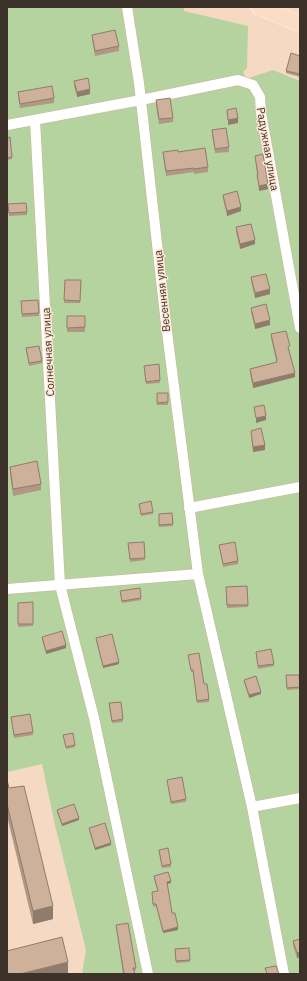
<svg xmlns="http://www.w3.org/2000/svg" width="307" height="981" font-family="'IBM Plex Sans',sans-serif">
<rect width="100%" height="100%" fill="#f5d9c2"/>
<path fill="#b4d39f" d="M7,7h177v4l64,15 -1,42 -4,4 3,7 27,-9 27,11v893h-218l4,-24 -31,-125 -13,-61 -35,8z"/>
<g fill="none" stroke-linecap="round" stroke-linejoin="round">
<g stroke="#ceb29c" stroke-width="11">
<path id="street" d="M127,7l12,76 27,241 32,250 54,233 32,167
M35,120l25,465 34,133 54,256
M7,125l134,-25 97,-20 15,5 7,12 1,16 39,215
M189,508l111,-21
M7,589l191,-15
M252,807l48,-9"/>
</g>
<g stroke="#fff" stroke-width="17">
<path id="primary" d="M259,7l41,17"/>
</g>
<use href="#street" stroke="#fff" stroke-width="10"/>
<use href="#primary" stroke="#fbdcc5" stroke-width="16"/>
</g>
<path fill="#b09885" d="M92,35l27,11v5l-24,5 -3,-17z
M300,56v21l-14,-4v-2z
M74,81l16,13 -13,3 -3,-11z
M18,92l36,6v5l-34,5 -2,-12z
M156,100l17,18v4l-14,2 -3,-19z
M212,130l17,17v5l-14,1 -3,-19z
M7,138l5,19v2l-5,1z
M163,152h15l30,15v5l-14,2v-2l-28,4 -3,-19z
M255,156l13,33 -9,2z
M223,195l18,16 -14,5 -4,-17z
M8,204l19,8v3l-18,1z
M236,227l19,17 -15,5 -4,-17z
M251,277l19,17 -15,4 -4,-17z
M65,280h16l-1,23h-16z
M38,300l1,16 -17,1 -1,-16z
M251,308l19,17 -15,4 -4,-17z
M67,316h18v16h-18z
M271,334l19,17h-1l6,26 -42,11 -3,-14v-5l26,-7v-2l-5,-22z
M26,348l16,13v2l-13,3z
M159,364l1,19 -14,1 -2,-16z
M157,393l11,9v3h-11z
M251,431l14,19 -12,2 -2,-17z
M10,467l31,17v6l-28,6 -3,-22z
M139,504l14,8v2l-12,2z
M172,513l1,13 -14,1v-13z
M144,542l1,18 -15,2 -2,-19z
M219,545l19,16v3l-15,3z
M247,586l1,21 -21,1 -1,-21z
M120,591l21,7v2l-19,3z
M33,602v24l-15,1v-24z
M42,637l24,11 -20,6 -4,-15z
M96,638l23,26 -16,4 -7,-28z
M256,652l18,12v2l-16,3z
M188,655l16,29 5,15v3l-12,1 -4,-31h-2z
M286,675h13l1,14 -13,1z
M244,680l17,14 -12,4 -5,-16z
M109,706l14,13v3l-11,1z
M11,717l22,15v3l-19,3z
M63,735l12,10v2l-9,2z
M7,780l2,8 44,131 -20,5 -26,-108z
M167,780l19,19v3l-15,2z
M57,810l22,10 -17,6 -5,-14z
M89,828l22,17 -16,5 -6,-20z
M159,850l12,14v3l-9,1z
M154,876l17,7 -4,1 5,29 6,17 -15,3 -7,-27 -3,1 -1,-15h6l-4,-13z
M116,925l20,43v2l-2,1 1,3h-12z
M300,939l-3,19 -4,-13v-4z
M175,952l15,8v2l-14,1z"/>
<path fill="#907c6c" d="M90,89v5l-13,3v-5z
M238,118v5l-10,2v-5z
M268,184v5l-9,2v-5z
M241,207v4l-14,5v-5z
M255,240v4l-15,5v-5z
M270,289v5l-15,4v-5z
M270,320v5l-15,4v-5z
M295,373v4l-42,11v-5z
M266,416v4l-10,3v-5z
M265,445v5l-12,2v-5z
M66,645v3l-20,6v-3z
M119,662v2l-16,4v-2z
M261,692v2l-12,4v-3z
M79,818v2l-17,6v-2z
M111,843v2l-16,5v-2z
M171,881v2l-4,1v-2z
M53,906v13l-20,5v-13z
M178,927v3l-15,3v-2z
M300,952v5l-3,1v-5z
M68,962v12h-48z"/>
<path fill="#cdb19b" stroke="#907c6c" d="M115,30l4,16 -24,5 -3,-16z
M291,53l9,3v18l-14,-3z
M88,78l2,11 -13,3 -3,-11z
M52,86l2,12 -34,6 -2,-12z
M170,98l3,20 -14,1 -3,-19z
M236,108l2,10 -10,2 -1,-10z
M226,128l3,19 -14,2 -3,-19z
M10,137l2,20 -5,1v-20z
M205,148l3,19 -14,2v-1l-28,3 -3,-19 15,-2v2z
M263,154l5,30 -9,2 -2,-11h1l-3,-19z
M237,191l4,16 -14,4 -4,-16z
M26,203l1,9 -18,1 -1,-9z
M251,224l4,16 -15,4 -4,-17z
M266,274l4,15 -15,4 -4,-16z
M65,280h16l-1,21 -16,-1z
M38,300l1,13 -17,1 -1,-13z
M266,304l4,16 -15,4 -4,-16z
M67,316h18v11l-18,1z
M286,331l4,15 -2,1 7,26 -42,10 -3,-14 27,-7 -1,-2h1l-6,-26z
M39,346l3,15 -13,2 -3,-15z
M159,364l1,16 -14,2 -2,-16z
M157,393h11v9l-11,1z
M264,405l2,11 -10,2 -2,-11z
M261,428l4,17 -12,2 -2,-16z
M37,461l4,23 -28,5 -3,-22z
M151,501l2,11 -12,2 -2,-10z
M172,513l1,11 -14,1v-11z
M144,542l1,16 -15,1 -2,-16z
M235,542l3,19 -15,3 -4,-19z
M247,586l1,19h-21l-1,-18z
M140,588l1,10 -19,3 -2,-10z
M33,602v22h-15v-21z
M62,631l4,14 -20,6 -4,-14z
M112,634l7,28 -16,4 -7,-28z
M271,649l3,15 -16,2 -2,-14z
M199,653l5,31h3l2,15 -12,2 -4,-31h-2l-3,-15z
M286,675h13l1,12 -13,1z
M256,676l5,16 -12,3 -5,-15z
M121,702l2,17 -11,2 -3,-18z
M30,714l3,18 -19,3 -3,-18z
M73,733l2,12 -9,2 -3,-12z
M182,777l4,22 -15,3 -4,-22z
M7,780l2,8 15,-2 29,120 -20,5 -26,-107z
M74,804l5,14 -17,6 -5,-14z
M105,823l6,20 -16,5 -6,-20z
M168,848l3,16 -9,2 -3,-16z
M168,872l3,9 -4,1 5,31h3l3,14 -15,4 -7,-27h-3l-1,-12 6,-1 -4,-15z
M128,923l8,45h-3l2,6h-11l-8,-49z
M62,937l6,25 -48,12h-13v-23z
M300,939v13l-3,1 -4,-12z
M189,948l1,12 -14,1 -1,-12z
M276,966l3,8h-12l-2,-6z"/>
<g text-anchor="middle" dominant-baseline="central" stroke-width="3" stroke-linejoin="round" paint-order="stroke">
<g font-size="11" fill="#3d3229" stroke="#fee7d5">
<text transform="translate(268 149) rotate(80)">Радужная улица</text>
<text transform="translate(162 291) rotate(-96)">Весенняя улица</text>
<text transform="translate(48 352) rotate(-93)">Солнечная улица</text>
</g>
</g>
<rect width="307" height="981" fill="none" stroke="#3d3229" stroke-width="16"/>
</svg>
